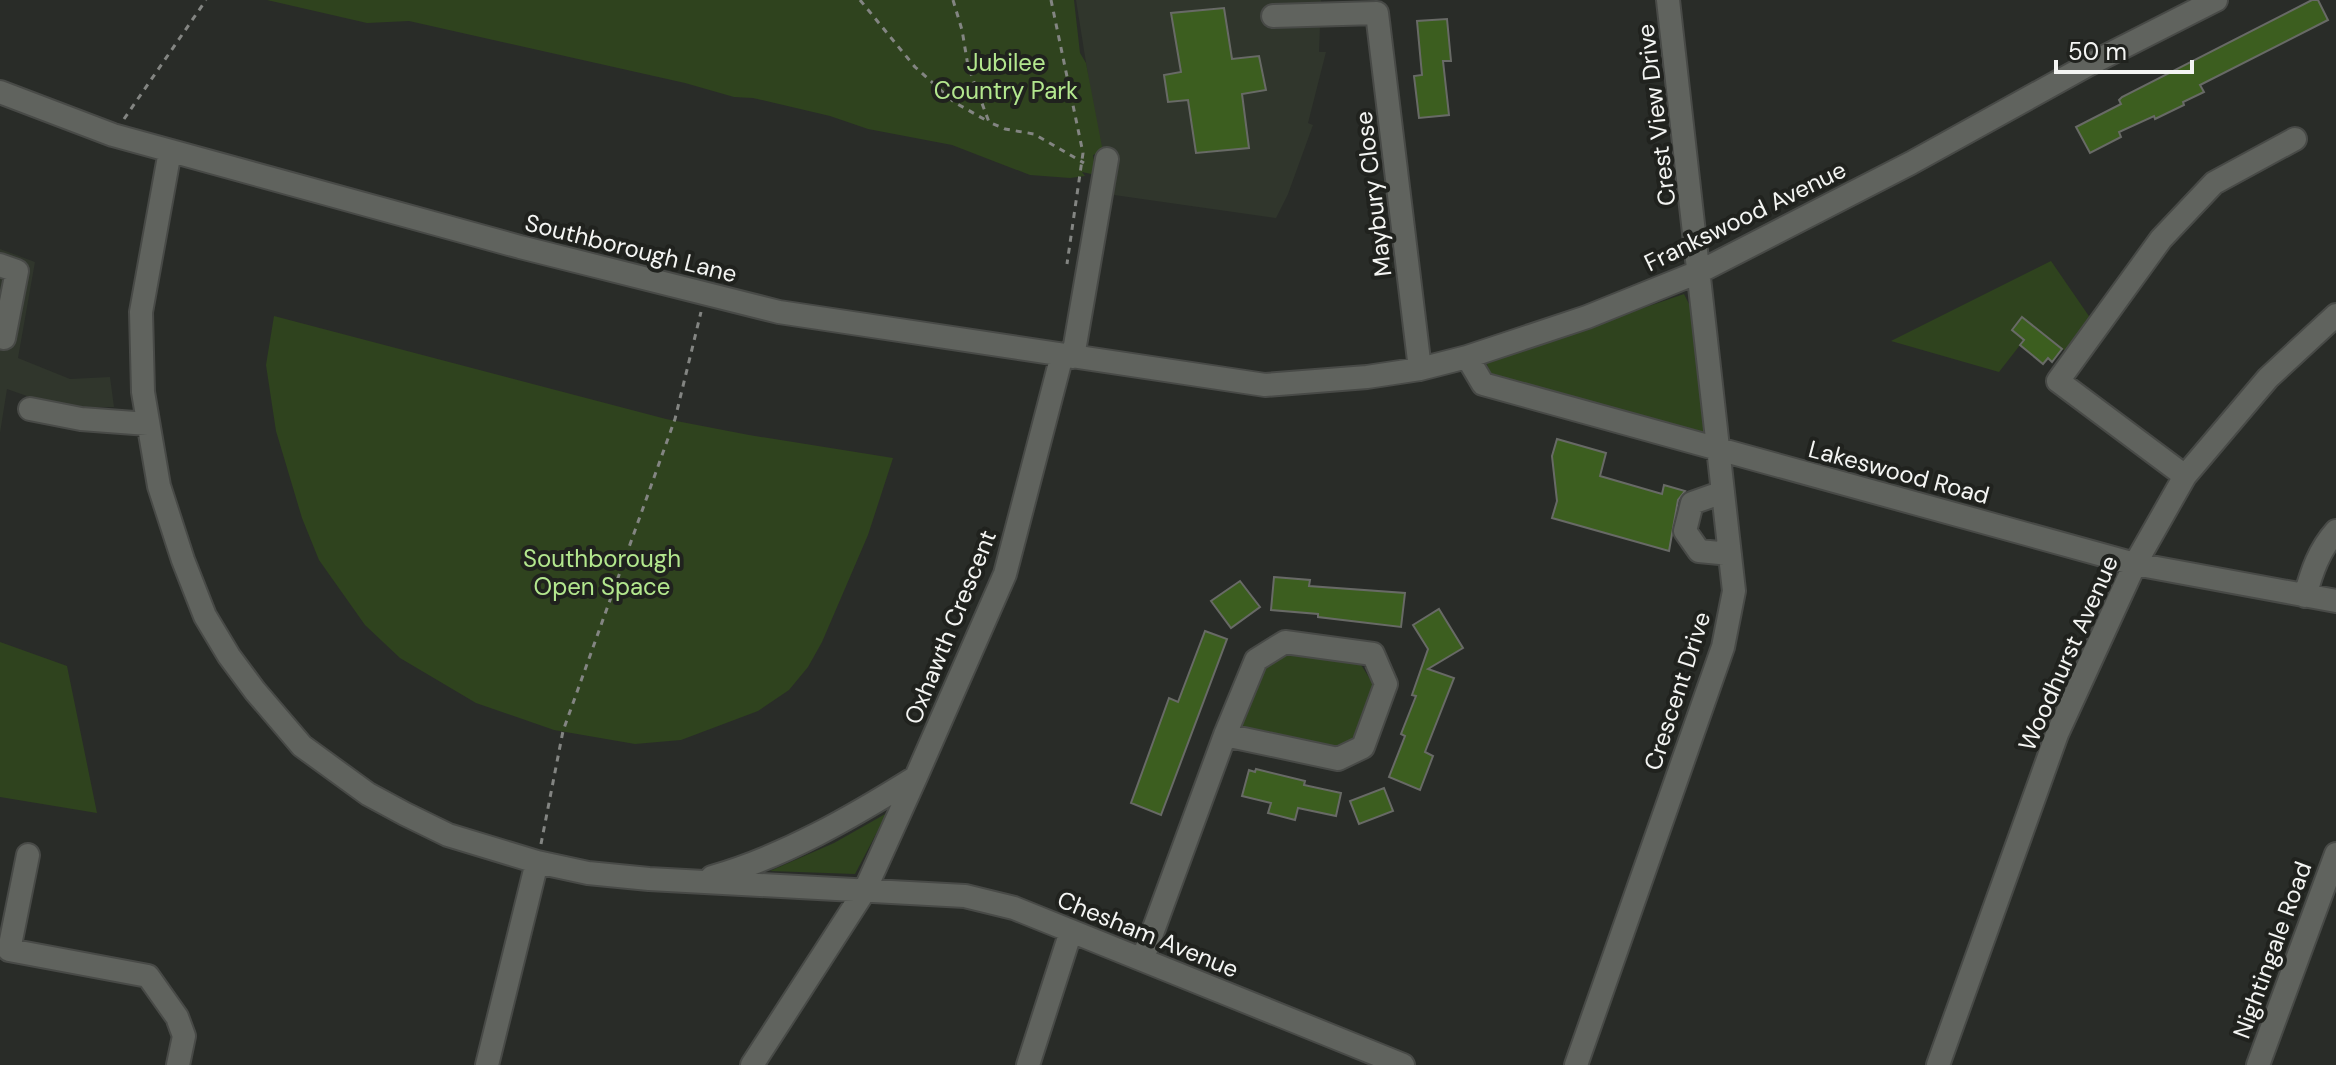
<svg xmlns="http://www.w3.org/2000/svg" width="2336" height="1065" font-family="'DM Sans',sans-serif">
<rect width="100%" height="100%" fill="#292c28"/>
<path fill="#30362c" d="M1076,0h245l-2,52h7l-18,71 5,2 -25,69 -12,24 -169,-24z
M0,249l35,13 -17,96 52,21 40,-2 4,30 -53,1 -54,-19 -7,44z"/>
<path fill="#2f431e" d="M267,0h807l6,53 6,10 17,89 -10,3 3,20 -14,-3 3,4 -15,2 -40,-3 -78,-30 -84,-16 -38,-13 -77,-18 -19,-1 -49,-14 -276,-62 -42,2z
M2051,261l42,61 -23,33 -48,-38 -10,13 12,10 -25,32 -108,-31z
M1684,294l7,14 14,115 -1,17 -212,-63 -6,-15z
M274,316l392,103 83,16 144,23 -25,77 -46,107 -14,25 -19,23 -31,21 -77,29 -46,4 -81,-14 -78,-27 -76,-45 -35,-33 -46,-65 -17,-42 -26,-87 -10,-66z
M0,642l67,24 30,147 -97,-16z
M1289,652l69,8 17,27 -20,56 -23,8 -93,-22 24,-62z
M887,813l-32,61 -85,-3 64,-28z"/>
<path fill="#3c5e1f" stroke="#686a66" stroke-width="2" d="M2312,0h6l10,20 -128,65 4,7 -21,10 1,3 -29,14 -1,-3 -35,16 2,5 -31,16 -14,-26 45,-23 -2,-4 3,-3z
M1224,8l8,51 27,-3 7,34 -24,4 7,54 -53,5 -8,-53 -20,2 -4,-27 17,-3 -10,-59z
M1447,19l4,42h-8l6,54 -30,3 -5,-42 8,-1 -5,-54z
M2022,317l40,32 -10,13 -4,-4 -5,6 -23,-19 4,-5 -12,-10z
M1557,439l49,14 -6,23 62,18 2,-9 21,6 -7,9 -9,51 -117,-33 5,-17 -5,-45z
M1274,577l36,3 -1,6 96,7 -4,34 -83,-10v-3l-47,-4z
M1240,581l20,26 -29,21 -20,-27z
M1439,609l24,39 -35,21 26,9 -29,74 8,4 -13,34 -31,-13 16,-41 -4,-2 15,-38 -4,-1 16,-46 -15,-24z
M1205,631l22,8 -66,176 -30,-12 38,-105 9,4z
M1256,769l49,12 -1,4 37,8 -5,23 -38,-8 -3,12 -27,-7 3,-10 -29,-7 7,-26 6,2z
M1384,788l9,23 -34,13 -9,-23z"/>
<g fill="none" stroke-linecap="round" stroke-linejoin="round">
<g stroke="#484a47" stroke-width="26">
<path id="minor" d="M1273,16l104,-3 43,356
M0,92l113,43 407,112 259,65 486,73 102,-8 53,-8 47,-12 120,-40 114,-46 210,-108 177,-98 128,-65
M170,151l-29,161 2,80 16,94 24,74 22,56 24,40 26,35 47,55 66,48 37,20 43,21 89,27 51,11 61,6 316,17 49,12 389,157
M0,265l17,6 -13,67
M1073,357l34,-198
M1467,357l16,27 652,180 201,37
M30,409l51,10 67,5
M2185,476l-127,-95 103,-142 53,-56 81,-44
M1723,492l-31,11 -7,28 14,20 31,3
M2305,596c7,-25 14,-46 31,-65
M28,855l-19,95 139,26 29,41 7,19 -6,29
M712,877c73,-21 140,-60 204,-100
M1143,958l82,-223 31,-75 29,-18 88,12 13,30 -23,63 -25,12 -113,-24
M487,1065l50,-203
M752,1065l113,-175 51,-113 89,-203 57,-219
M1028,1065l43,-134
M1576,1065l147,-418 11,-56 -66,-591
M1938,1065l119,-331 78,-170 50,-88 83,-98 68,-63
M2258,1065l78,-211"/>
</g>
<path stroke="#838582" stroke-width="3" stroke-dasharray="6 6" stroke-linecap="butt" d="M860,0l55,67 39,35 35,20
M953,0l9,30 6,36 21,56 16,7 29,5 50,29
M1051,0l32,153 -16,111
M124,119l82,-119
M541,844l22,-113 112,-312 26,-107"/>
<use href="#minor" stroke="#60635e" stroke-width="22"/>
</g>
<g text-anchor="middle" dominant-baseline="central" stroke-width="8" stroke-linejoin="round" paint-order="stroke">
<g font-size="24" fill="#b3e78e" stroke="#20221e">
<text x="1006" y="62">Jubilee<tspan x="1006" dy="28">Country Park</tspan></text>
<text x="602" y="558">Southborough<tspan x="602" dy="28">Open Space</tspan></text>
</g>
<g font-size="24" fill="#f4f5f3" stroke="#20221e">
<text transform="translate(1656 115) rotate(-97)">Crest View Drive</text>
<text transform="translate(1373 194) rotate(-97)">Maybury Close</text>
<text transform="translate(1745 216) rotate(-26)">Frankswood Avenue</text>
<text transform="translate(631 248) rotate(14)">Southborough Lane</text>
<text transform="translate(1899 472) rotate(15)">Lakeswood Road</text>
<text transform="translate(950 627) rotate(-68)">Oxhawth Crescent</text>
<text transform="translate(2068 653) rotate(-66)">Woodhurst Avenue</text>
<text transform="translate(1677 691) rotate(-72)">Crescent Drive</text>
<text transform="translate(1148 934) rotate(22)">Chesham Avenue</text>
<text transform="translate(2272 950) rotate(-70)">Nightingale Road</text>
</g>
</g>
<path d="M2056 60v12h136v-12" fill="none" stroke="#f4f5f3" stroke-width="4"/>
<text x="2068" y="60" font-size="24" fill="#f4f5f3" stroke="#20221e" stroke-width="6" paint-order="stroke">50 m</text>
</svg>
